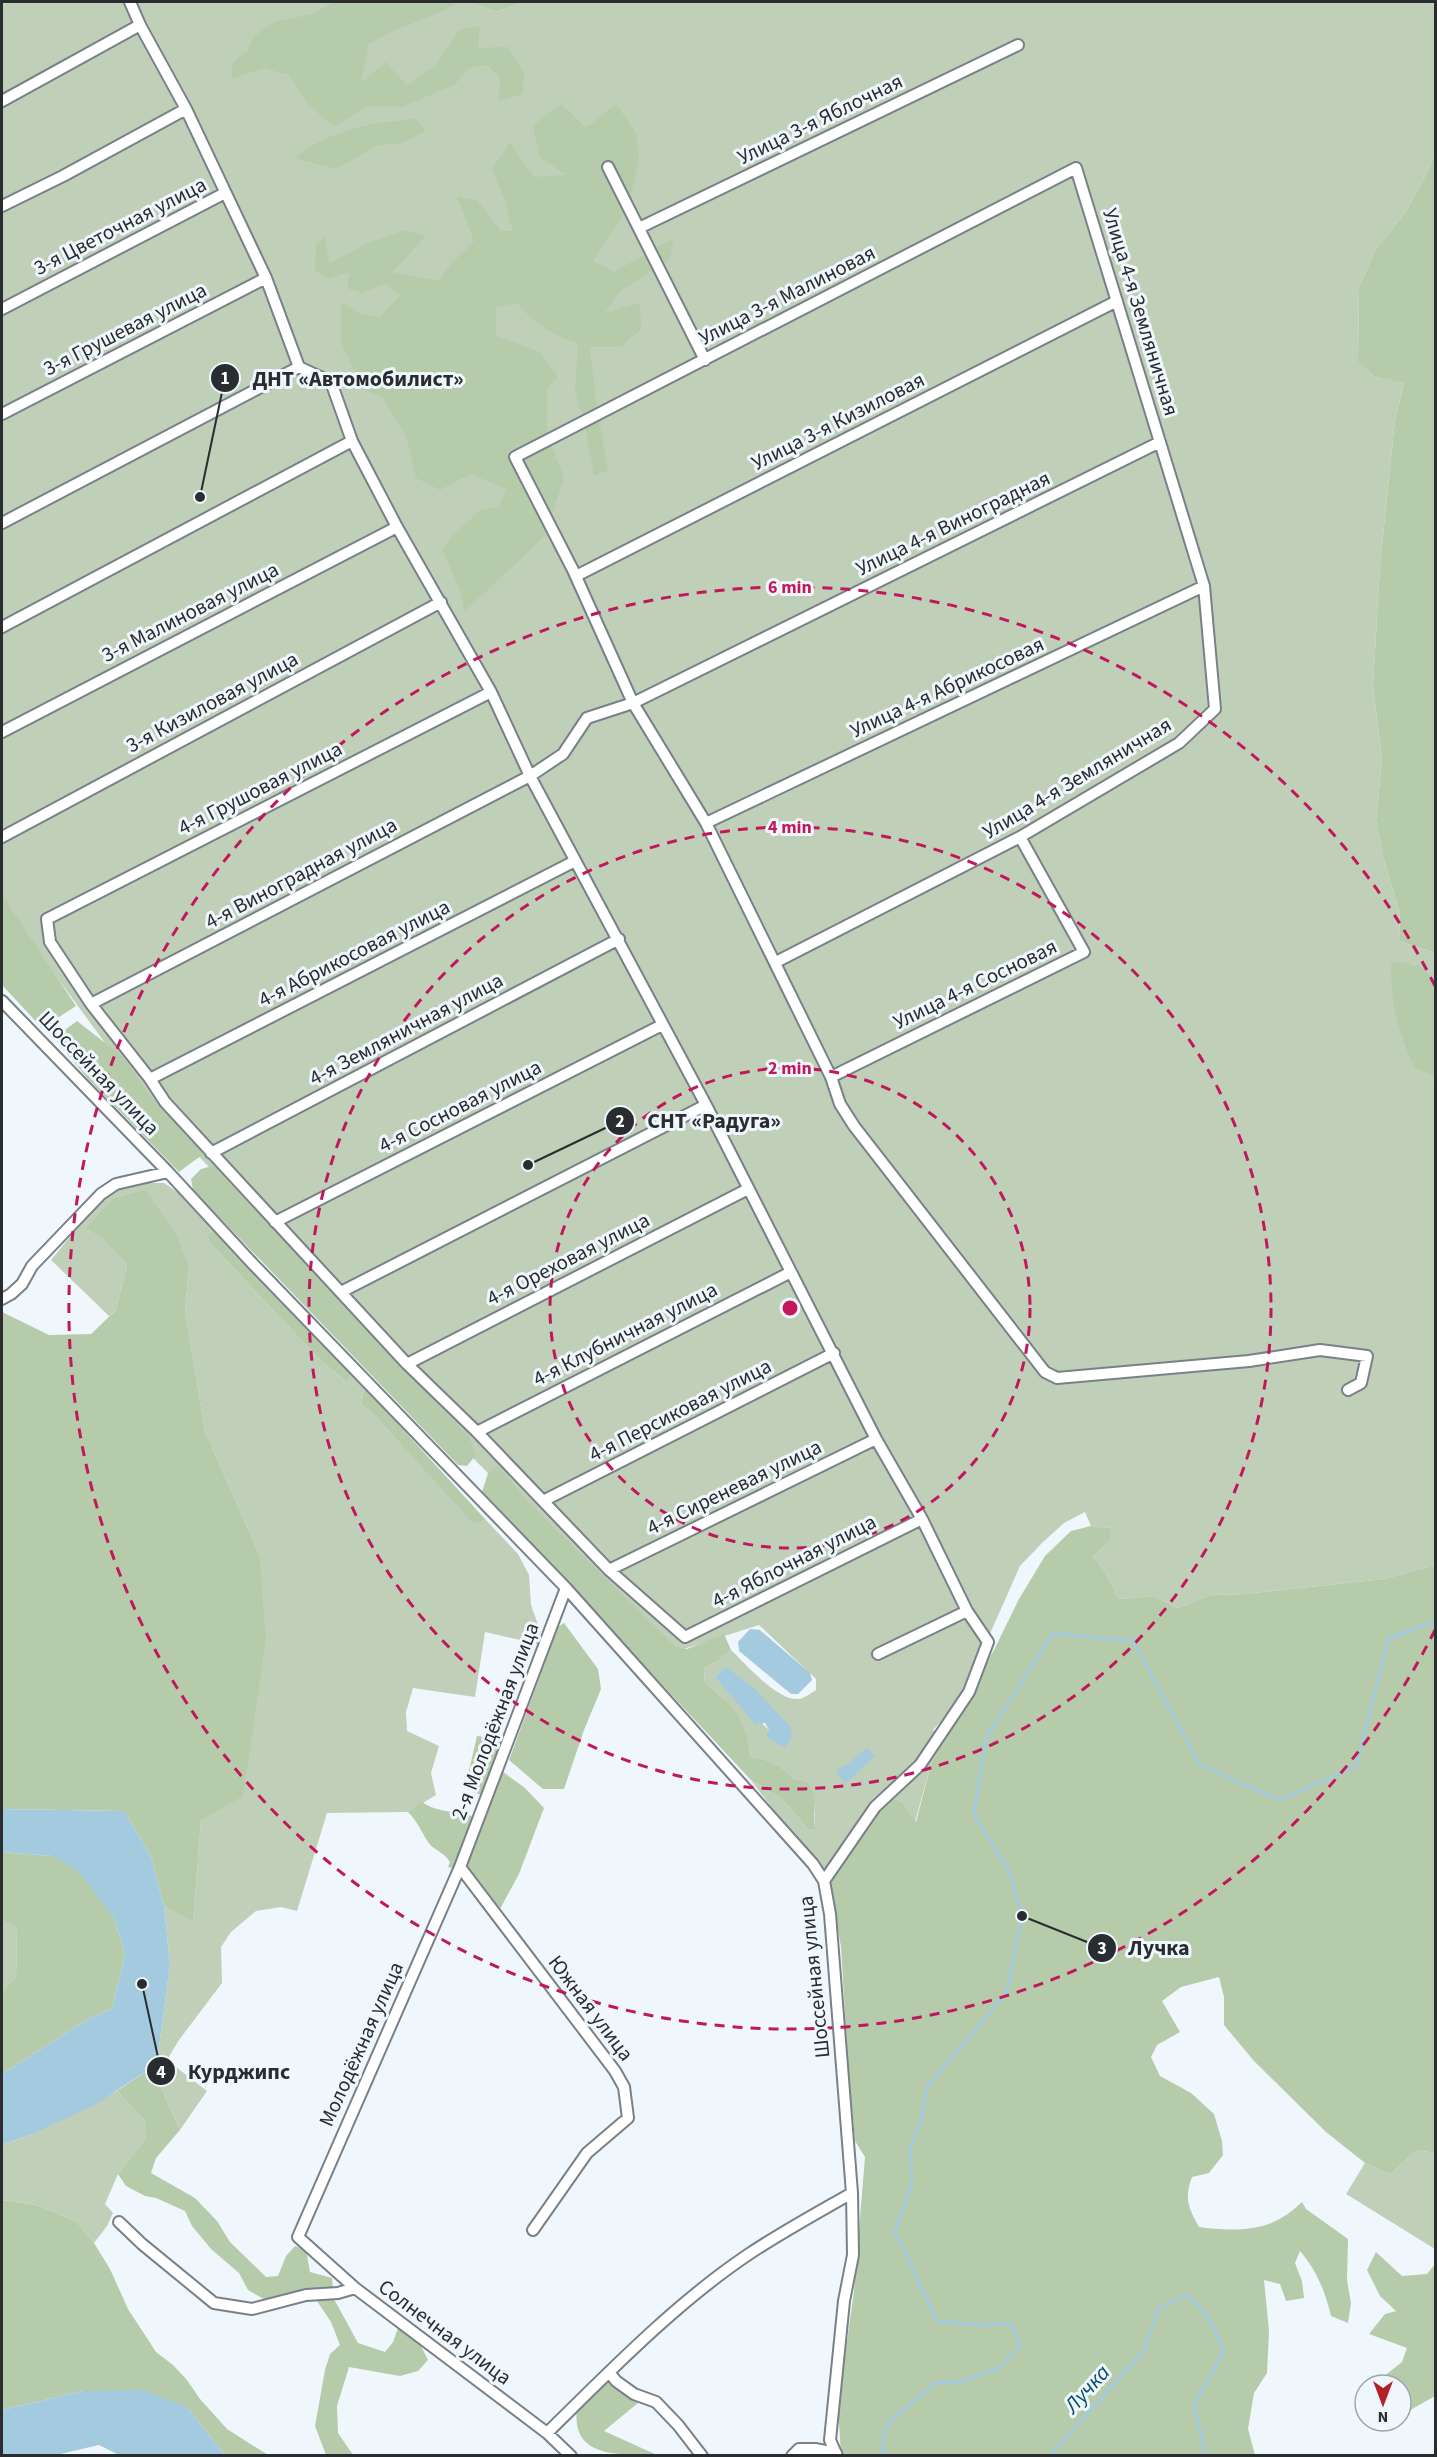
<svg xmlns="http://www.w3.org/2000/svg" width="1437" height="2457" font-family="'Source Sans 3',sans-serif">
<rect width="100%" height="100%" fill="#eff7fd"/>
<path fill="#c0cfb8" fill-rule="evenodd" d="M2,2h469l25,10 27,-10h912v151l-7,18 -23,42 -29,36 -17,38 -1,73 17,17 29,4 -9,39 -15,145 -7,120 9,74 -6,62 9,43 15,49 -1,28 36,12v26l-15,-14 -29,-2 41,111 3,18v473l-51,14 -140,15 -34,1 -32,13 -25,-12 -34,3 -15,-29 -11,-13 17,-16v-13l-19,-2 -6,-14 -21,11 -22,20 -22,23 -59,133 -28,31 5,3 -26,37 -46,45 -44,59 -72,-95 32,20 26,30 5,2c4,-17 2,-33 -3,-49l-17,-4 -12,-11 -17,-8 -13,-2 -3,-14 -25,-45 -18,-15 -1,-15 14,-7 13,-11c15,14 46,51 68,49 6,-1 12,-6 17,-9v-11l-57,-54 -91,29 -209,-210 -201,-226 -102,-106 -154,-209zM726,1668l64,58 -21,4 -54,-53z
M145,1183h19l15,10 34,37 -4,5 2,9 109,116 27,22 4,-8 14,14 -5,15 16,14 97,105 13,-2 32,34 11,21 2,30 9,25 -2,14 -53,-12 -10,65 -62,-9 -7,24 1,19 32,15 -8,27 5,22 -28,17 -81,1 -30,98 -16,-4 -25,4 -25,21 -10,15 1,36 -43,57 -12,20 40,31 -27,39 -19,-42 -13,-18 10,-15 12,-90 -6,-59 29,15 8,-102 58,-265 -54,-123 -20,-121 4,-41 -103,-41 19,11 22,26 -11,45 -7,6 -58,-56 46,-56 23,-16z
M951,1730l-20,34 -16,58 -14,-21 -10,-3z
M2,1920l15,8 -1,49 -14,15z
M117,2091l29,31v16l-28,36 -13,30 8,9 -6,13 -13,17 -18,-22 -40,-16 -34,-5v-55l31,-11z
M1417,2150l18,3v96l-89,-55 19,-31 25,11z"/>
<path fill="#b6cbaa" d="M334,2h118l2,3c-27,15 -59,22 -85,39l-8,39 25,-21 21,24 29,-21 23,-35 21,-4 -2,22 30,-1 16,27 -2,20 -23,7 1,-24 -13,-12 -18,3 -15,17 -52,22 -35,-1 -33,21 -25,-22 -20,-30 -25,-7 -32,11v-15l16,-14 6,-14 21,-14 37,-8z
M471,2h52l-27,10z
M561,104l25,24 30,-24 20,29 3,26 -11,48 -35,54 21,11 60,-34 -4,20 -51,34 -14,21 35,-10 1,26 -20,18h-31l5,48 13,75 -14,6 -8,-46 -11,-39 3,-48c-26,-8 -43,-19 -61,-40l-21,4v29l44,16 18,25 -11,12v47l17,41 -19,59 -81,76 -3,-19 -18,-43 10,-15 29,-26 17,-1 8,-19 -37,-15 -30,16 -24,-12 -10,-43 -24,-38 -19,-8 -22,-47v-40l19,12 20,3 21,-22 -16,-12 -23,10 -15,-5 3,-16 -22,7 -13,-9 1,-26 9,-7 4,27 34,-19 41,-15 22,6 -34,36 46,9 15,-19 21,-21 -17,-44 20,3 24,31h12l-8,-31 -13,-31 18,-26 24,34 32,-2 -26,-18 -7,-32z
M416,119l10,12 -24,12 -23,2 -44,24 -40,-11c33,-28 80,-36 121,-39z
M1435,153v800l-36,-12 1,-28 -15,-49 -9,-43 6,-62 -9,-74 7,-120 15,-145 9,-38 -29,-5 -17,-16 1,-74 17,-38 29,-36 23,-42z
M2,895l74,111 -34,22 -40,-43z
M1391,962l29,3 15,14v113l-3,-17 -17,-7c-18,-38 -24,-63 -24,-106z
M77,1021l45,35 29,40 55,56 -27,20 -91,-93 -34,-41z
M216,1165l253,272 7,18 -9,11 -9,-1 -265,-275 -2,-11 10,-10z
M145,1190l32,45 12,34 -4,41 20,121 54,123 7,85 -23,157 -42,24 -8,102 -29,-16 -13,-50 -27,-45 -122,-2v-497l47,23 42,-1 25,-24 11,-45 -22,-25 -19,-12 27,-29z
M213,1230l138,144 -4,8 -27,-22 -109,-116 -3,-9z
M365,1388l121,132 -13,3 -97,-106 -16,-14z
M498,1466l32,38 146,143 11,2 37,-15 7,16 -13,11 -14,7 1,15c32,26 39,33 46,74l13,2 17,8 12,11 17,4 5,16 -1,33 -6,-2 -26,-30 -32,-20 -268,-287 6,-19z
M1091,1526l19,2v13l-17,16 11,13 15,29 34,-3 25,12 32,-13 34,-1 140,-15 51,-14v588l-18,-3 -27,24 -25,-11 -39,-31 -72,-71 -30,-36v-28l-5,-20 -38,10 -19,14 18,31 -23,13 -6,12 9,19 31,17 23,21 8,27 1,14 -14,18 -17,4c-8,22 -4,30 7,50 26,4 61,5 84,-10 7,-4 13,-10 19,-15l4,7 42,30 -1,41 4,23 -3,20 -17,-7c-6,-25 -14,-45 -31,-65l-5,12 7,18 2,17 -18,3 -6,-17 -16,-4 5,51 -2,42 -13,20 -6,36 7,26h-414l-3,-49 16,-115 11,-134 -10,-16 -7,-78 -7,-116 -11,-62 8,-18 24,-37 29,-32 10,3 15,21 15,-58 64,-116 24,-49 26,-43 26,-25z
M564,1623l34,46 3,20 -17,41 -20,59h-21l-34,-29 49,-133z
M477,1736l27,4 -21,56 -18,-8z
M503,1772l22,16 19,20 -25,66 -19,35 -35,-43z
M422,1802c11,9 35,10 50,14l-19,52 -5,-1 2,-5c-7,-11 -17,-12 -22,-20 -7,-11 -11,-21 -20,-30z
M2,1852l50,4 27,15 35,47 11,36 -13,55 -22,9 -88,56v-82l14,-15 1,-49 -15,-8z
M148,2070l13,18 19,42 -24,28 -5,15 44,25 22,23 13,21 36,35 12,-1 8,-20 9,-10 11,4 4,22 22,6 1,10 -66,13 -19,-11 -9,-17 -28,-24 -19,-23 -7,-15 -29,-13 -11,-2 -19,-10 -8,-12 28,-36v-16l-29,-31z
M2,2200l34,5 40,16 18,22 16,26 18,40 28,43 17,13 14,15 13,19 27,30 41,26h-43l-38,-48 -104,-16 -81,19z
M1376,2252l26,24 25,-2 8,-10v132l-28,16 -6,-3v-24h-22l-1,-4 24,-19 5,-14 -38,-14 16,-20 11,-3 -16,-15 -13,-26z
M334,2299l24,44 27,9 8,-10 5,-14 22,16 8,16 -10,11 -18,5 -51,-9 -12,39 1,27 15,22h-27l-11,-29 10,-56 5,-16 10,-9 -9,-23 -14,-21z
M609,2381l29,22 -34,28 53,24c-41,0 -86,2 -80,-46z"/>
<path fill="#a4cadf" d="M750,1629l10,1 50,43 2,7 -14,14h-7l-52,-43 -1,-9z
M726,1667l29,22 35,37 2,10 -7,12 -19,-11 3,-7 -4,-7 -10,1 -40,-47z
M867,1748l8,8 -30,28 -8,-12 2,-4 6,-2z
M2,1809l122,2 27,45 13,50 6,59 -12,90 -10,15 -50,33 -65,31 -31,11v-71l88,-56 22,-9 13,-55 -11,-36 -36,-47 -26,-15 -50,-4z
M143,2390l44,17 38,48h-106l-20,-10 -43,10h-54v-45l81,-19z"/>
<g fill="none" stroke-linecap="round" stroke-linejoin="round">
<path stroke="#a4cadf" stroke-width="3" d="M889,2456l-7,-6 4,-25 49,-42 25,-1 39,-14 21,-22 -9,-22 -38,1 -36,-4 -42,-90 17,-47 -2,-36 11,-27 6,-34 80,-95 15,-76 -13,-45 -35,-57 12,-76 67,-105 80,8 67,124 80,35 76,-34 33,-128 47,-17
M1049,2456l94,-104 16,-44 28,-14 21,23 16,33 -30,56 12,50"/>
<g stroke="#798188" stroke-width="14">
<path id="minor" d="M130,2l10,23 46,84 80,169 33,89 32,15 21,59 45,86 94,165 39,84 176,329 170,334 46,80 45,92 21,31 -19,50 -49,73 -45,42 -51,74
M2,101l138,-76
M608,167l97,193
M2,206l61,-30 123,-67
M639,228l379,-183
M2,309l223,-116
M2,414l264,-136
M2,523l297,-156
M576,576l541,-275
M2,627l350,-186
M491,692l-444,227 3,23 41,62 59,75 15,23 242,262 70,68 132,138 76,67 237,-118
M2,732l395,-205
M706,823l498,-237
M2,837l439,-235
M776,962l244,-125 159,-94 36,-34 -11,-123 -128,-418 -561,289 58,113 60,133 73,120 125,254 9,27 14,22 191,246 12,6 192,-17 71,-11 47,6 -6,27 -13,7
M2,1001l166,171 85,92 313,324 247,276 11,17 6,33 22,279 1,62 -9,46 -14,139 7,16
M91,1004l439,-228 33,-22 24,-36 46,-15 527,-261
M831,1077l253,-125 -64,-115
M150,1079l425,-218
M211,1153l408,-214
M275,1222l387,-197
M341,1292l365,-187
M2,1299l9,-5 11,-10 10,-18 69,-72 15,-10 52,-12
M407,1364l341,-175
M477,1432l314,-160
M543,1501l291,-148
M609,1570l267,-131
M566,1588l-106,279 -162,370 57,51 192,145 24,23
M878,1654l89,-43
M460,1867l155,204 9,16 4,31 -41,35 -54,77
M119,2222l23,22 72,59 38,6 54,-14 32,-2 17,-5
M609,2372l7,9 18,13 22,8 22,23 24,31
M547,2433c62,-61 130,-131 202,-179 33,-22 68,-41 103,-61
M792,2456l7,-7h16l21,4"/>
</g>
<use href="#minor" stroke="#fff" stroke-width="10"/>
</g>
<g fill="none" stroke="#c2185b" stroke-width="3" stroke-dasharray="10 8">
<circle cx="790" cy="1308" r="240"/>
<circle cx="790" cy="1308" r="481"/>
<path d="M1435 1630A721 721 0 1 1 1435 986"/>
</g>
<g text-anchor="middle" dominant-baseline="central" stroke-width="6" stroke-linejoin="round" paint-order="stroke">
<g font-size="21" fill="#2a2d30" stroke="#eff7fd">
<text transform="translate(820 119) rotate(-26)">Улица 3-я Яблочная</text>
<text transform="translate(120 226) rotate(-27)">3-я Цветочная улица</text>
<text transform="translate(787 295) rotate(-27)">Улица 3-я Малиновая</text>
<text transform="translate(1141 312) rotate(73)">Улица 4-я Земляничная</text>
<text transform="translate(125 329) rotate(-27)">3-я Грушевая улица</text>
<text transform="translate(838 421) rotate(-27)">Улица 3-я Кизиловая</text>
<text transform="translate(953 523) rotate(-26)">Улица 4-я Виноградная</text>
<text transform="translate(190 612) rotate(-27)">3-я Малиновая улица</text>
<text transform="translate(947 687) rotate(-25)">Улица 4-я Абрикосовая</text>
<text transform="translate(212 702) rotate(-28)">3-я Кизиловая улица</text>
<text transform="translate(1077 778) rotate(-31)">Улица 4-я Земляничная</text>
<text transform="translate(260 788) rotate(-27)">4-я Грушовая улица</text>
<text transform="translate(301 873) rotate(-28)">4-я Виноградная улица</text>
<text transform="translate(354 953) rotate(-27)">4-я Абрикосовая улица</text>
<text transform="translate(975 984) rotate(-26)">Улица 4-я Сосновая</text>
<text transform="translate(406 1029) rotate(-28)">4-я Земляничная улица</text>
<text transform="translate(99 1073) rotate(46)">Шоссейная улица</text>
<text transform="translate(460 1106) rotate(-27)">4-я Сосновая улица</text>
<text transform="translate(568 1259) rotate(-27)">4-я Ореховая улица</text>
<text transform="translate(625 1334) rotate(-27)">4-я Клубничная улица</text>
<text transform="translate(680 1410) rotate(-27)">4-я Персиковая улица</text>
<text transform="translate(734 1487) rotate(-26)">4-я Сиреневая улица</text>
<text transform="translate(794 1561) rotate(-27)">4-я Яблочная улица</text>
<text transform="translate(495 1721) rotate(-69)">2-я Молодёжная улица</text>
<text transform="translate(814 1977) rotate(-96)">Шоссейная улица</text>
<text transform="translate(591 2008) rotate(53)">Южная улица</text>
<text transform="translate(361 2044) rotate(-66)">Молодёжная улица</text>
<text transform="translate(445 2332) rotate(37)">Солнечная улица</text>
</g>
<g font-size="22" font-style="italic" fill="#054f6c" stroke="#eff7fd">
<text transform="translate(1087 2389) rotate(-48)">Лучка</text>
</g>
</g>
<circle cx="790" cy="1308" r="9" fill="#c2185b" stroke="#eff7fd" stroke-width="3"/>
<g font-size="18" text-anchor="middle" font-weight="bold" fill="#c2185b" stroke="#eff7fd" stroke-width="6" stroke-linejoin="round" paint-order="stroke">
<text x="790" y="593">6 min</text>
<text x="790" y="833">4 min</text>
<text x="790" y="1074">2 min</text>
</g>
<path fill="none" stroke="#2a2d30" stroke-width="2" d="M200 497L225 378M528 1165L620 1121M1022 1916L1102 1948M142 1984L161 2071"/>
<g fill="#2a2d30" stroke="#eff7fd" stroke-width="2">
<circle cx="200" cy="497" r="6"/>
<circle cx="528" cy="1165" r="6"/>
<circle cx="1022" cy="1916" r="6"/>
<circle cx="142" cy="1984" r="6"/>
<circle cx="225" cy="378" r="15"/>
<circle cx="620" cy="1121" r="15"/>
<circle cx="1102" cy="1948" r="15"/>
<circle cx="161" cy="2071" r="15"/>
</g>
<g font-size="18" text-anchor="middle" font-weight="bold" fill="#fff">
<text x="225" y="384">1</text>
<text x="620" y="1127">2</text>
<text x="1102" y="1954">3</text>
<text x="161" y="2078">4</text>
</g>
<g font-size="22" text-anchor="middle" font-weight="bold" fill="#2a2d30" stroke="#eff7fd" stroke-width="6" stroke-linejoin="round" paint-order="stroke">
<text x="358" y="386">ДНТ «Автомобилист»</text>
<text x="714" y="1128">СНТ «Радуга»</text>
<text x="1159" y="1955">Лучка</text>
<text x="239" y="2079">Курджипс</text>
</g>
<rect width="1437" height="2457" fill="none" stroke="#2a2d30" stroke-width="6"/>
<g transform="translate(1383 2403) rotate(180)"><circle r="28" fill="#eff7fd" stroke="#a0a6ab" stroke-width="1.5"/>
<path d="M0-4.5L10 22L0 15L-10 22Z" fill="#b22124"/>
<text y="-9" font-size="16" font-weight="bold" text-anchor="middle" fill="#2a2d30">N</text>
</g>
</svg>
